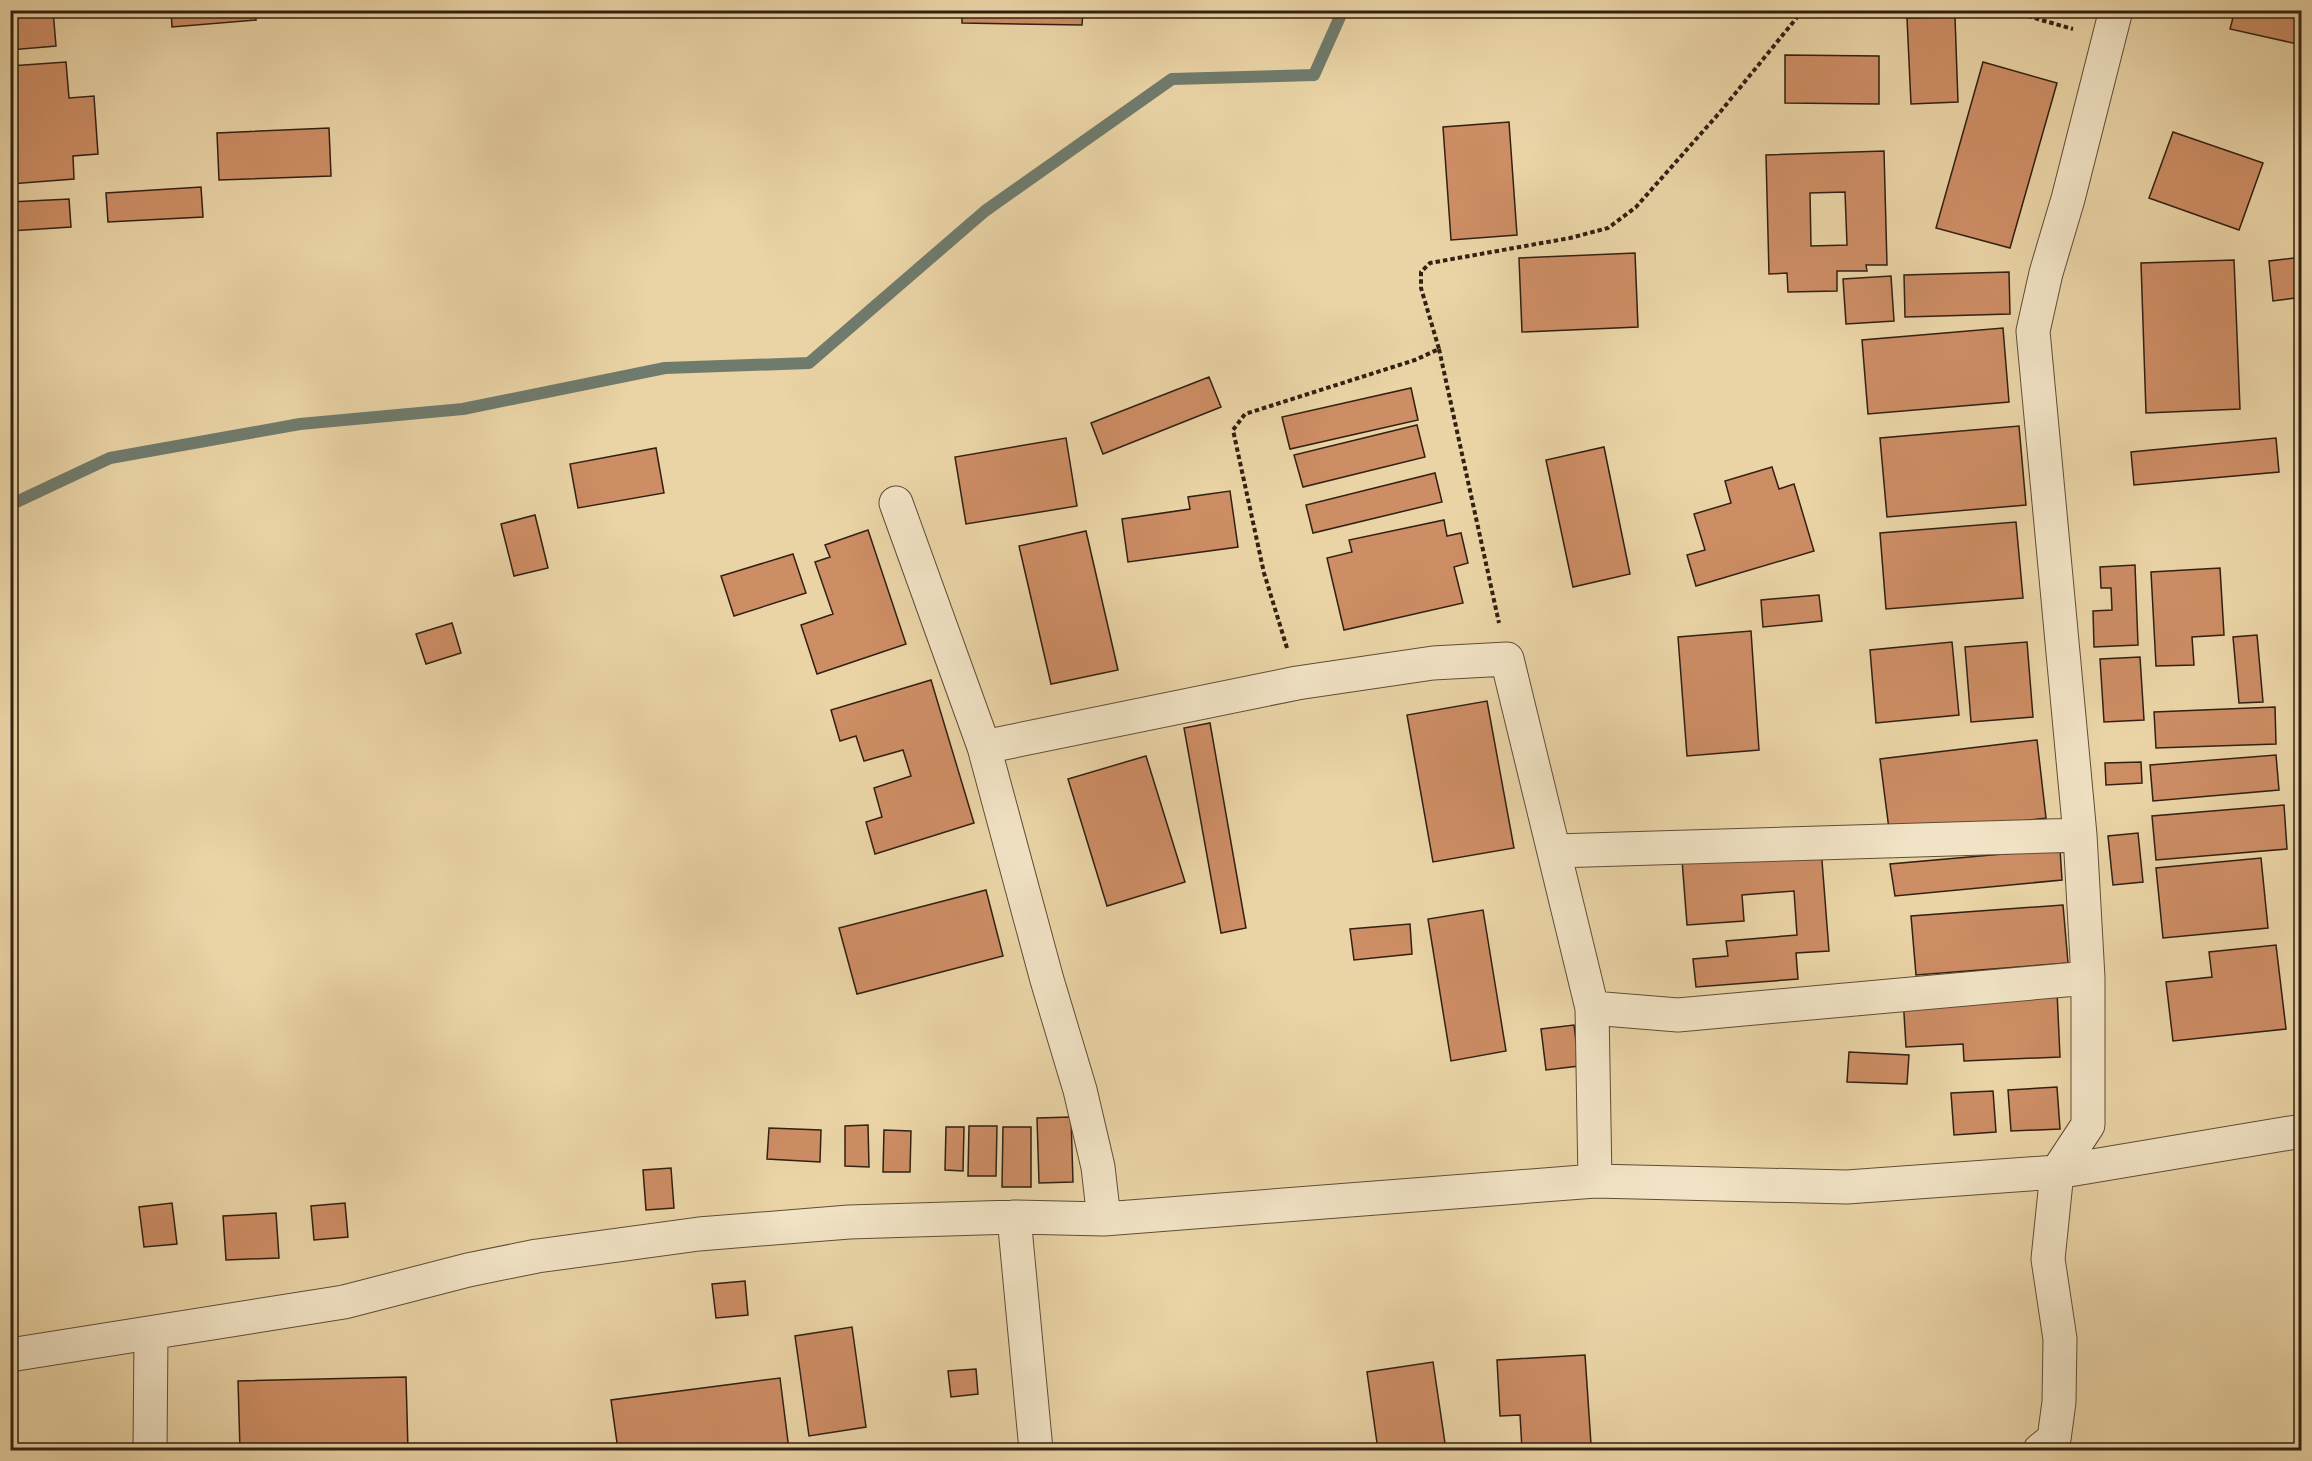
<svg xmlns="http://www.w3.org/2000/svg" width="2312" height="1461" font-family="Alegreya,serif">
<rect width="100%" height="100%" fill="#ead4a6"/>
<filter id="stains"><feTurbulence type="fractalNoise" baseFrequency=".00333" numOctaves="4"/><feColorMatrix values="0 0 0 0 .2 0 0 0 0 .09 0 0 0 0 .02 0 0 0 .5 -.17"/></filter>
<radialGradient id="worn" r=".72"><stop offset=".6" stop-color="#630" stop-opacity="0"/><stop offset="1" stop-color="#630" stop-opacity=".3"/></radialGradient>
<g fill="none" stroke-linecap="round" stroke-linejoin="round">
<path stroke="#6f7b6d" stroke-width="12" d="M10,505l100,-47 190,-34 163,-15 202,-41 144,-5 176,-152 187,-132 142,-4 29,-65"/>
</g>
<path fill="#cd8d65" stroke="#322012" stroke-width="1.5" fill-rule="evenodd" d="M10,10h43l3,36 -46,4z
M171,10h84l1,10 -84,7z
M962,10h121l-1,15 -120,-2z
M2154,10h39l-4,7 -36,-4z
M2235,10h67v35l-72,-16z
M1955,17l3,85 -47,2 -4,-86z
M1785,55l94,1v48l-94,-1z
M66,62l3,36 25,-2 4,58 -25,2 1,23 -64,5v-118z
M1983,62l74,21 -47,165 -74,-20z
M1509,122l8,113 -66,5 -8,-113z
M329,128l2,48 -112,4 -2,-47z
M2173,132l90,31 -24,67 -90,-32z
M1884,151l3,114h-21l1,6h-30v20l-49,1 -1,-19 -18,1 -3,-119zM1845,192l2,53 -36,1 -1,-53z
M201,187l2,30 -95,5 -2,-29z
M69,199l2,28 -61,4v-29z
M1635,253l3,74 -116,5 -3,-74z
M2302,257v40l-29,4 -4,-40z
M2234,260l6,149 -94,4 -5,-150z
M2009,272l1,42 -105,3 -1,-42z
M1891,276l3,45 -48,3 -3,-45z
M2003,328l6,74 -141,12 -6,-74z
M1209,377l12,30 -118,47 -12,-31z
M1411,388l7,32 -128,29 -8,-32z
M1417,425l8,32 -122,30 -9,-32z
M2019,426l7,79 -139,12 -7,-79z
M1066,438l11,68 -111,18 -11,-67z
M2276,438l3,34 -145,13 -3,-33z
M1604,447l26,127 -57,13 -27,-127z
M656,448l8,45 -86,15 -8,-44z
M1772,467l7,22 15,-5 20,67 -118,35 -9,-31 18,-5 -11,-36 37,-11 -6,-22z
M1435,473l7,29 -129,31 -7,-28z
M1230,491l8,56 -110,15 -6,-43 68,-10 -2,-12z
M535,515l13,53 -34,8 -13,-52z
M1444,520l3,16 14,-3 7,30 -14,4 9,36 -119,27 -17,-72 25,-6 -3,-12z
M2016,522l7,76 -137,11 -6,-76z
M868,530l38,114 -89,30 -16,-49 32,-11 -18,-52 15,-5 -5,-12z
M1086,531l32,139 -67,14 -32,-138z
M2301,546h1v159h-3z
M793,554l13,39 -72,23 -13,-40z
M2135,565l3,80 -44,2 -1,-36 19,-1 -1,-22h-10l-1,-21z
M2220,568l4,67 -32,2 2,28 -38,1 -5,-94z
M1819,595l3,26 -59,6 -2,-27z
M452,623l9,30 -35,11 -10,-30z
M1751,631l8,119 -72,6 -9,-119z
M2257,635l6,67 -24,1 -6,-66z
M1952,642l7,73 -83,8 -6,-73z
M2027,642l6,75 -62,5 -6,-75z
M2140,657l4,63 -40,2 -4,-63z
M931,680l43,143 -99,31 -9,-32 16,-5 -8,-29 37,-12 -8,-26 -39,11 -8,-25 -16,5 -9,-31z
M1487,701l27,147 -81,14 -26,-147z
M2275,707l1,37 -120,4 -2,-36z
M1210,723l36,205 -25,5 -37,-205z
M2037,740l9,78 -156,19 -10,-78z
M2276,755l3,35 -126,11 -3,-36z
M1146,756l39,126 -78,24 -39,-127z
M2141,762l1,21 -36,2 -1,-22z
M2284,805l3,44 -131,11 -4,-44z
M2138,833l5,49 -30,3 -5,-49z
M1821,848l8,103 -33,2 2,26 -102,8 -3,-28 35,-3 -2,-15 71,-6 -3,-44 -52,4 2,26 -57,4 -5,-65z
M2060,849l2,31 -167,16 -5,-32z
M2261,858l7,70 -105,10 -7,-70z
M986,890l17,66 -146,38 -18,-66z
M2063,905l5,58 -152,12 -5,-59z
M1483,910l23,141 -55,10 -23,-142z
M1410,924l2,30 -58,6 -4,-31z
M2276,945l10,84 -113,12 -7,-59 46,-5 -3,-25z
M2057,991l3,66 -96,4 -1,-17 -57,3 -3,-50z
M1574,1025l5,41 -33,4 -5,-41z
M1849,1052l60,3 -2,29 -60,-2z
M2057,1087l3,42 -49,2 -3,-41z
M1993,1091l3,41 -42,3 -3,-42z
M1071,1117l2,65 -34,1 -2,-65z
M868,1125l1,42 -24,-1v-40z
M969,1126h28l-1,50h-28z
M946,1127h18l-1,44 -18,-1z
M1003,1127h28v60h-29z
M769,1128l52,2 -1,32 -53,-3z
M884,1130l27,1 -1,41h-27z
M671,1168l3,40 -28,2 -3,-40z
M172,1203l5,41 -33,3 -5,-40z
M345,1203l3,34 -34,3 -3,-34z
M276,1213l3,45 -53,2 -3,-44z
M745,1281l3,34 -32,3 -4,-34z
M852,1327l14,100 -57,9 -14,-100z
M1585,1355l6,89 -69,5 -2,-34 -20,1 -3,-56z
M1433,1362l13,88h-68l-11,-78z
M976,1369l2,25 -27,3 -3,-26z
M406,1377l2,73h-168l-2,-69z
M780,1378l9,72h-171l-7,-50z"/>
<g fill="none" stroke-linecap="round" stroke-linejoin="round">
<g stroke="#604d37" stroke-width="35">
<path id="minor" d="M896,503l88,244 63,233 33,110 18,77 6,52
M984,747l313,-64 136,-20 74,-4 85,349 3,173
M1555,851l525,-16
M1592,1008l86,7 410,-37
M1014,1217l22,233
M10,1355l334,-53 124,-32 69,-14 162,-22 150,-12 165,-5 90,2 491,-38 252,6 210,-15 245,-41
M150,1450l1,-116
M2040,1450l14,-11 5,-37 1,-63 -12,-80 9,-87 31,-47v-147l-8,-143 -47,-504 13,-58 22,-74 48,-189"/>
</g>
<path stroke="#322012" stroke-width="4" stroke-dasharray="4.5 3" stroke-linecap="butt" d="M2006,10l67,19
M1439,349l60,274
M1287,648l-23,-75 -31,-143 12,-16 170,-54 24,-11 -18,-61v-16l9,-9 140,-25 38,-10 28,-21 85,-96 82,-101"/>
<use href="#minor" stroke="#f1e3c5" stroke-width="33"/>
</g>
<rect width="2312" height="1461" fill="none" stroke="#ead4a6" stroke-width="36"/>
<rect x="12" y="12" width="2288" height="1437" fill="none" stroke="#322012" stroke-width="3"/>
<rect x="18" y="18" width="2276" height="1425" fill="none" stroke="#322012" stroke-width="1.5"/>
<rect width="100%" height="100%" filter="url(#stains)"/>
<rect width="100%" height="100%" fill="url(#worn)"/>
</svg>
